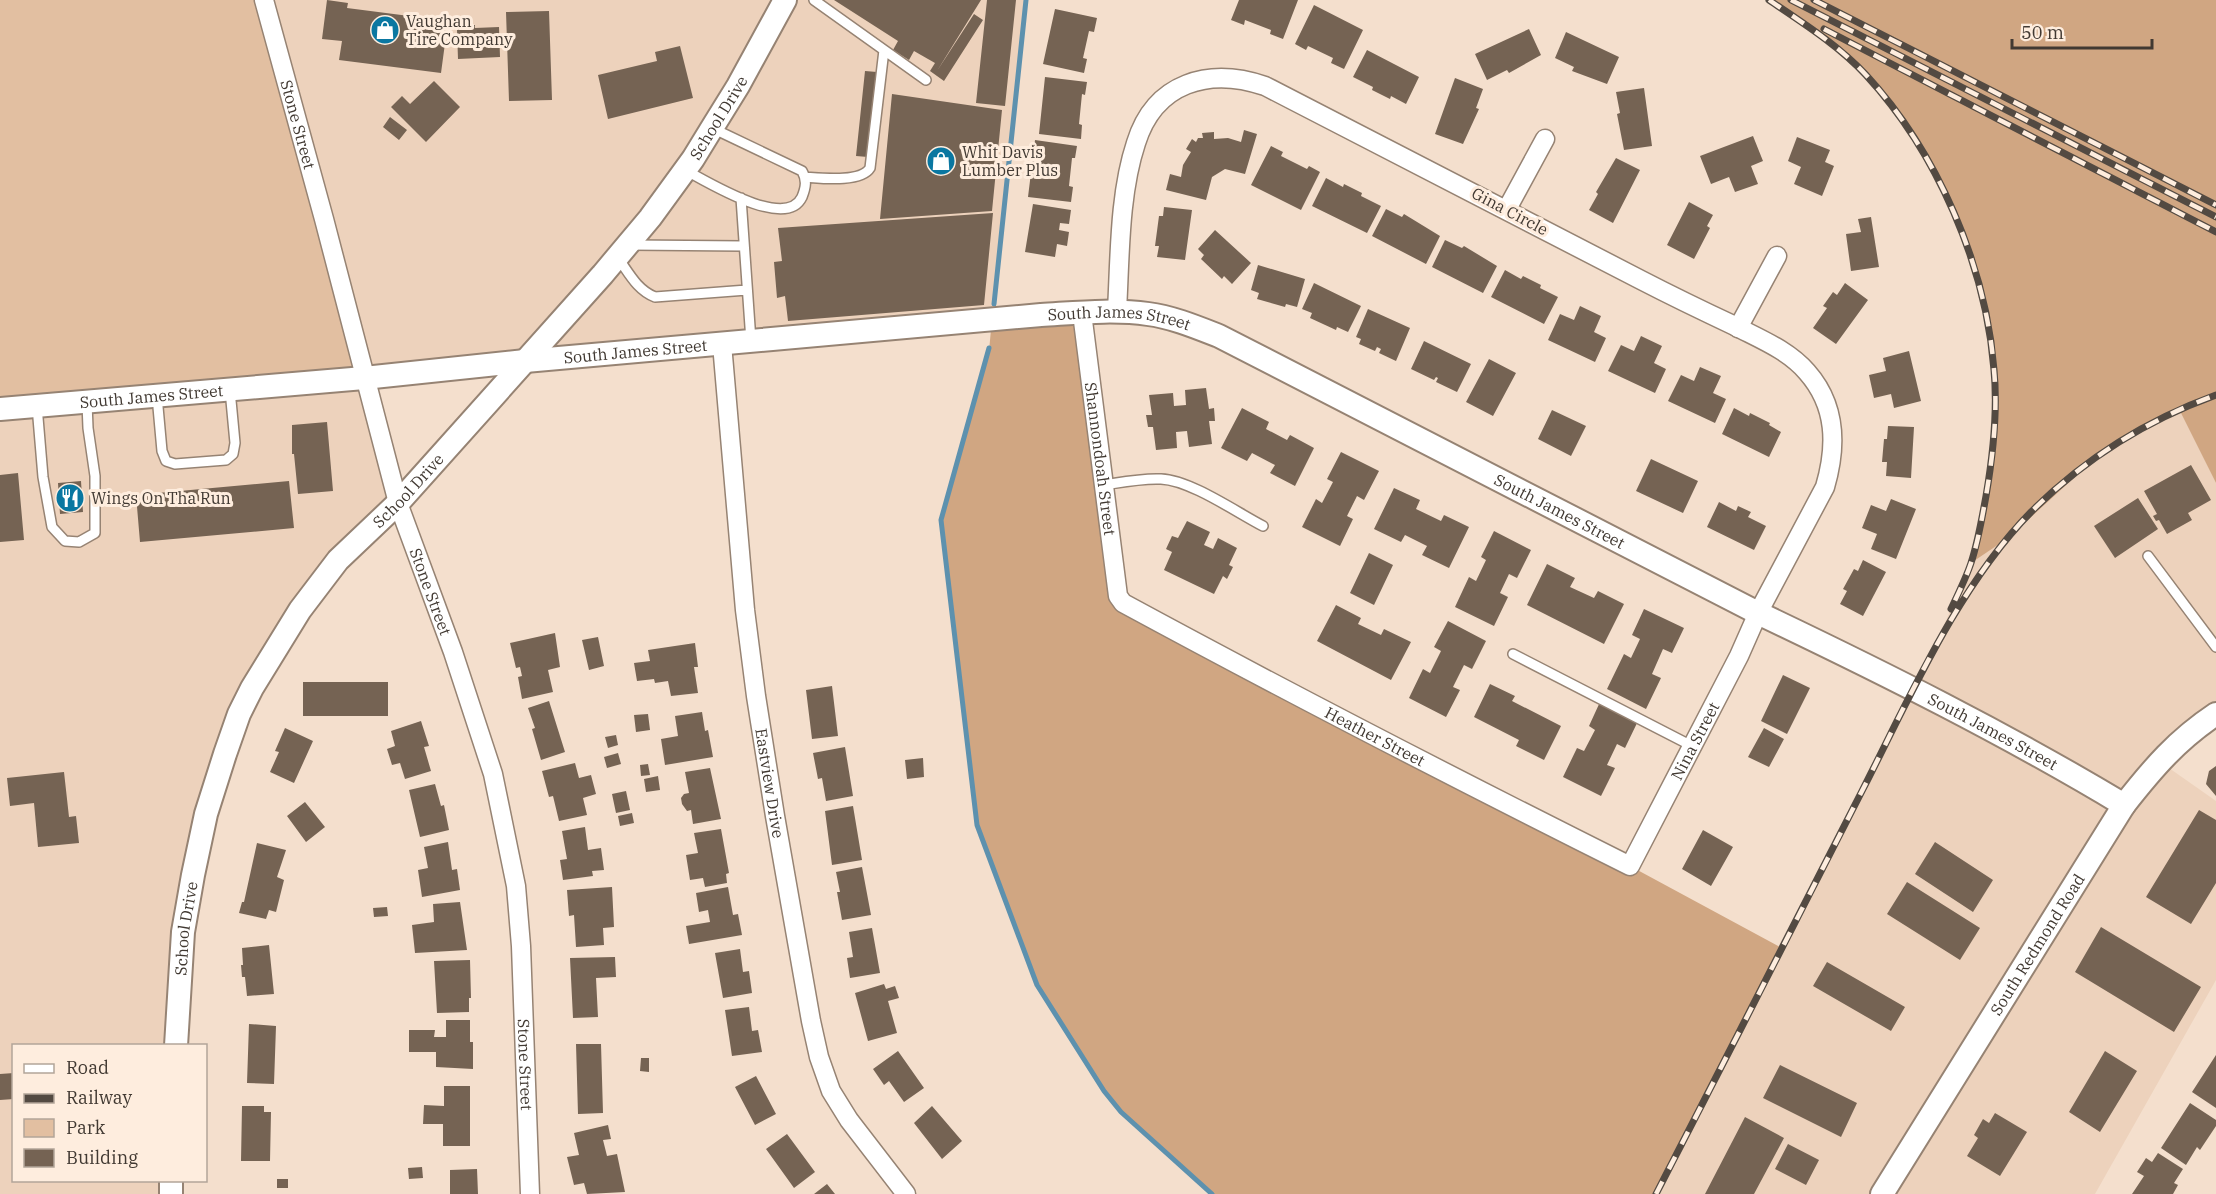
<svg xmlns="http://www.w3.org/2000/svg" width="2216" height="1194" font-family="'IBM Plex Serif',serif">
<rect width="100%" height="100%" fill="#f4dfcd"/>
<path fill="#edd2bc" d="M264,0h762l-34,319 -628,59 34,125 -60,57 -86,128 -46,126 -30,231 -162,1v134l157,1v13h-171v-785z
M2180,409l36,74v232l-57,46 57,40v179l-121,214h-439l271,-530 44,-101 127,-107 44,-29z"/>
<path fill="#e2bfa1" d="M0,0h264l100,378 -364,31z"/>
<path fill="#d0a682" d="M1769,0h447v483l-37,-74 -81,47 -90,82 -37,25 12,-48 8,-48 4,-48 -1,-49 -15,-84 -28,-80 -58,-101 -28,-31 -31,-29z
M1082,313l36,283 512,270 152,82 -126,246h-444l-91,-82 -17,-21 -67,-106 -60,-160 -36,-305 48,-169 3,-32z"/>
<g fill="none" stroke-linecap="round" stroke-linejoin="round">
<path stroke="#5d91ae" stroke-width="5" d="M994,304l32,-304
M989,348l-48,172 36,305 60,160 67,106 17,21 91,82"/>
</g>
<path fill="#756353" d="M327,0l21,3 -1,5 101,13 -7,52 -102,-13 3,-19 -20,-2z
M834,0h147l-44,71 37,-57 9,6 -39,61 -14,-10 5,-8 -21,-12 -5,9 -16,-10 5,-9z
M987,0h29l-11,106 -29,-3z
M1239,0h59l-15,39 -13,-5 1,-4 -26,-10 -1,5 -13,-5z
M1314,5l49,25 -19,39 -13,-6 2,-5 -25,-12 -2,4 -11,-6z
M1055,9l42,9 -3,14 -5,-1 -6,27 4,1 -3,14 -41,-9z
M549,11l3,89 -43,1 -3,-89z
M475,25v3l24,-1 1,30 -42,2 -1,-29h1v-4z
M1529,29l12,26 -32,18 -2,-3 -20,10 -12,-26z
M1566,32l53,25 -12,27 -35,-13 2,-4 -19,-9z
M680,46l13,52 -85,21 -10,-44 59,-14 -2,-9z
M1367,50l52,27 -13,27 -15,-8 -1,3 -18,-9 1,-3 -20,-10z
M865,71l12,1 -9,85 -12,-1z
M1045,77l42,5 -2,13 -3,-1 -3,30 3,1 -1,14 -42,-5z
M1455,78l28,11 -7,19 3,1 -16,35 -28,-10z
M434,81l26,26 -34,35 -35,-35 11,-11 8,8z
M1644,88l8,58 -28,4 -7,-36 3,-1 -4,-21z
M892,94l110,16 -10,101 -112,8z
M390,117l17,13 -8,10 -16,-13z
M1244,130l13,4 -12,40 -20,-5 -13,8 -6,23 -40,-10 4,-16 11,3 2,-12 8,-13 -5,-3 6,-10 4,3 2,-4h5l-1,-5 12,-1v7l14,-1 13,4z
M1753,136l10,25 -12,5 7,18 -23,8 -6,-15 -18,7 -11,-28z
M1797,137l33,13 -5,12 9,4 -12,30 -28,-12 7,-17 -13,-6z
M1035,140l42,6 -2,12h-3l-3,28 4,1 -2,15 -43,-5z
M1271,146l12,6 -2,4 26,13 2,-3 11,6 -19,38 -50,-25z
M1616,158l24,12 -27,53 -24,-13 9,-16 -2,-2z
M1326,178l17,9 1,-3 18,9 -1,3 20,10 -14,27 -55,-27z
M1689,202l24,13 -6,11 3,2 -16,31 -27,-14z
M1033,204l38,6 -2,14 -9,-1 -1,7 10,2 -2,14 -10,-2 -2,13 -30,-5z
M1164,207l28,3 -7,50 -28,-3 2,-11h-4l4,-30h4z
M1386,209l16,8 2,-3 36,22 -14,28 -54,-28z
M993,213l-9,92 -196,16 -3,-25 -8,2 -3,-36 8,-1 -4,-33z
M1871,217l8,50 -28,4 -5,-37 15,-2 -3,-13z
M1215,230l36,33 -19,21 -8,-8 -2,3 -21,-20 3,-4 -6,-6z
M1445,240l17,8 2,-2 33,20 -14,27 -51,-26z
M1258,265l47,14 -8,28 -11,-3 -1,3 -28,-8 2,-6 -8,-3z
M1505,270l16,9 2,-3 18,9 -1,3 18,9 -14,27 -53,-27z
M1314,283l47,23 -13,26 -11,-5 -1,3 -26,-12 2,-5 -10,-4z
M1845,283l23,17 -32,44 -23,-16 14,-20 -4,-2 10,-14 4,3z
M1580,306l21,10 -7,16 12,6 -11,24 -47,-22 12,-26 14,6z
M1368,309l42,19 -14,33 -17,-8 2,-4 -4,-2 -2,4 -16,-7 2,-5 -5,-2z
M1641,336l21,10 -8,17 12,6 -11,24 -47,-22 13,-26 13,6z
M1424,341l47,23 -14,28 -21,-10 2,-4 -2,-1 -2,3 -23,-11z
M1909,351l12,50 -27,7 -3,-14 -17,4 -5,-23 17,-4 -3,-13z
M1489,359l27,14 -23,43 -27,-14z
M1700,367l21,9 -8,17 13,6 -11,24 -47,-22 13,-26 13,6z
M1206,388l3,21 5,-1 1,13h-6l3,23 -23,3 -2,-16 -11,1 1,16 -21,2 -3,-23h-5l-2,-12h6l-3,-20 24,-2 1,13 12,-1 -1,-15z
M1242,408l27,14 -3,7 21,11 3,-5 24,13 -19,38 -25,-13 5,-8 -23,-12 -5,8 -26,-13z
M1734,408l15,8 1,-3 20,10 -1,2 12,7 -12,25 -47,-23z
M1552,410l34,16 -15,30 -33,-17z
M327,422l6,69 -35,3 -4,-40h-2v-29z
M1888,426l26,1 -3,51 -25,-2 1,-14h-5l2,-23h3z
M1341,452l38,19 -15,29 -7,-4 -10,20 6,3 -13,27 -38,-19 14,-28 6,4 11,-21 -6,-3z
M1651,459l47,22 -15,32 -47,-22z
M2191,465l20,35 -23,13 4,7 -25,14 -8,-14 -3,1 -3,-5 4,-2 -13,-23z
M18,473l6,67 -24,2v-67z
M81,481l2,31 -23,2 -2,-31z
M289,481l5,47 -154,14 -4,-47z
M1394,488l26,12 -4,9 25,12 3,-6 25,12 -20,41 -27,-13 5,-9 -22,-11 -4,7 -27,-13z
M2138,498l20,31 -43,29 -21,-32z
M1891,499l25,10 -20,50 -25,-10 6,-15 -15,-6 9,-23 15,6z
M1719,502l17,9 2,-5 13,6 -3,5 18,9 -12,24 -47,-23z
M1187,521l23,11 -6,13 9,4 5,-11 19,10 -8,17 4,2 -6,12 -4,-3 -9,18 -50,-24 8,-18 -6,-3 6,-13 6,2z
M1494,531l37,19 -14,28 -8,-4 -9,19 8,4 -14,29 -39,-19 14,-30 7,4 10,-21 -5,-3z
M1369,553l24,12 -19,40 -24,-12z
M1863,560l23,12 -23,44 -23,-12 7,-13 -4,-2 11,-20 4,2z
M1547,564l28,14 -5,9 24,11 4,-7 26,13 -20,40 -77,-39z
M1336,605l25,13 -3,6 23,11 3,-6 27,13 -20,38 -74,-39z
M1644,609l40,19 -12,25 -9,-4 -11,25 9,4 -15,31 -39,-20 17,-35 7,4 9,-19 -8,-4z
M1448,621l38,20 -14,28 -8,-4 -11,22 7,3 -14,27 -37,-19 14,-29 7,4 11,-22 -7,-4z
M555,633l5,34 -12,3 5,22 -31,7 -4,-22 4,-1 -2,-9 -4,1 -6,-25z
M598,637l6,29 -15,4 -7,-30z
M695,643l3,24h-4l4,26 -27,3 -3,-15 -13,2 -1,-4 -17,2 -3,-18 16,-2 -2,-11z
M1783,675l27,13 -23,46 -26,-13z
M303,682h85v34h-85z
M1490,684l25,12 -3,5 49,25 -17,34 -28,-14 3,-6 -45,-23z
M832,686l6,50 -26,3 -6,-49z
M549,701l16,51 -24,8 -9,-31 3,-1 -7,-20z
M1600,702l38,19 -13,27 -8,-4 -10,21 8,3 -14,28 -38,-19 14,-29 7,3 11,-21 -6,-4z
M702,712l3,19 3,-1 5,27 -48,8 -4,-26 17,-3 -3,-20z
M648,714l2,16 -14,2 -2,-17z
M421,721l8,25 -5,1 7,24 -26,8 -5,-16 -8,2 -5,-16 8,-3 -4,-15z
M285,728l28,13 -19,42 -24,-11 9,-20 -4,-1z
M1764,728l20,11 -15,28 -21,-10z
M616,735l2,10 -10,3 -3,-11z
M845,747l8,49 -27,5 -4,-23 -4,1 -5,-26z
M618,753l3,11 -14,4 -3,-11z
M923,758l1,19 -17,2 -2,-19z
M575,763l4,15 12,-3 5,19 -13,4 4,17 -28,6 -6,-25 -4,1 -7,-26z
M648,764l2,11 -9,1 -1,-11z
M2216,766v30l-10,-12 3,-13z
M710,768l11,51 -28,5 -2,-14 -4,1 -5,-7 -1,-6 3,-4 5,-1 -4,-21z
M64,772l5,45 7,-1 3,27 -41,4 -4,-44 -24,3 -3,-28z
M658,776l2,14 -14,2 -2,-13z
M435,784l6,22 3,-1 5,25 -29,7 -11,-47z
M626,791l4,19 -14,3 -4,-19z
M305,802l20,25 -19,15 -19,-26z
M853,806l9,54 -30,5 -7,-54z
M2199,810l17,10v63l-25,41 -45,-27z
M632,813l2,10 -14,3 -2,-10z
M585,827l3,23 13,-2 3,22 -12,1 1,5 -30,4 -3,-20 7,-1 -5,-28z
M721,829l8,44 -3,1 1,9 -22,4 -2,-9 -13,2 -4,-25 12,-2 -4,-20z
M1703,830l30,17 -22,39 -29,-17z
M448,842l4,28 5,-1 3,21 -38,7 -4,-27 10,-2 -4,-21z
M1935,842l58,38 -20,32 -58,-38z
M257,843l29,7 -9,27 7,3 -8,32 -7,-2 -3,9 -27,-6 3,-11h2z
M862,867l9,48 -29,5 -5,-28h3l-4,-20z
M1907,882l73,46 -20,32 -73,-46z
M612,887l2,40 -11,1 1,17 -28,2 -2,-32 -5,1 -2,-26z
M728,887l5,28 5,-1 4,21 -53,9 -3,-18 24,-4 -2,-12 -9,2 -3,-19z
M460,902l7,48 -52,3 -3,-28 22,-3 -1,-18z
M387,907l1,9 -14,1 -1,-9z
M2101,927l100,60 -27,45 -99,-60z
M872,928l8,45 -30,5 -3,-20 6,-1 -4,-25z
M269,945l5,49 -27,2 -2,-19h-3l-1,-12h2l-1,-17z
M740,949l3,23 6,-1 3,22 -29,5 -8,-45z
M615,957l1,20 -20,1 2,39 -25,1 -3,-60z
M470,960l1,38h-2v14l-32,1 -3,-52z
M1827,962l78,45 -14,24 -78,-45z
M884,984l2,5 9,-3 4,12 -11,3 9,32 -29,8 -13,-48z
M749,1007l3,24 6,-1 4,22 -30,4 -7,-46z
M446,1020h24v22h3v27l-37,-2v-15h-27v-22h26l-1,7h12z
M249,1024l27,2 -2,58 -27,-1z
M576,1044h25l2,69 -25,1z
M898,1051l26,37 -20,14 -15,-21 -5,4 -11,-16z
M2105,1051l32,20 -37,61 -31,-20z
M2216,1055v53l-24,-16z
M641,1058h8v14l-9,-1z
M1780,1065l77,38 -16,34 -78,-39z
M14,1073v26l-14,1v-26z
M756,1076l20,38 -21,11 -20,-38z
M444,1086h26v60h-27v-22h-20l1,-19 20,1z
M2190,1103l26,17v6l-16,24 -3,-3 -11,18 -25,-17z
M242,1106h22v6h7l-1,49h-29z
M932,1106l30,35 -20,18 -28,-36z
M1995,1113l32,19 -27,44 -33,-20 11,-18 -4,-3 9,-16 6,4z
M1745,1117l39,21 -30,56h-49z
M608,1125l3,14 -8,1 4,16 10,-2 8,38 -38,2 -3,-11 -10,2 -7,-28 12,-2 -5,-22z
M787,1134l28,38 -21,16 -28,-39z
M1788,1144l31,16 -13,25 -31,-16z
M2158,1153l25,16 -9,14 4,2 -5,9h-41l12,-18 -7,-4 9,-14 6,4z
M422,1167l1,11 -14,1 -1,-11z
M477,1169l1,25h-28v-24z
M277,1179h11v9h-11z
M827,1184l8,10h-21z"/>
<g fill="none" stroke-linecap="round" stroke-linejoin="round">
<g stroke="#968373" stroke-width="12">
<path id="service" d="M814,0l112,80
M685,170c21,11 101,61 117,27 4,-10 5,-17 0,-26l-90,-43
M805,177c15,1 56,6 65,-9l14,-118
M741,198l10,143
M630,245l113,1
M618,258c11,15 19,32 37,39l92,-7
M157,396l5,55 4,10 9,3 51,-4 7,-6 2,-11 -5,-53
M37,406l6,71 9,50 13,14 14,1 16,-9v-57l-7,-48 -1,-25
M1104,485c19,-3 38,-7 57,-6 29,1 75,33 102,47
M2148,556l68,91
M1513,654l179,92"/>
</g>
<g stroke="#968373" stroke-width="21">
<g id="minor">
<path id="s1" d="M264,0l60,219 74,284 55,149 40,122 23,112 5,60 9,248"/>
<path d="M1507,209l38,-70"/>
<path id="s2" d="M1082,313l36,283 5,7c168,91 337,178 507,263l109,-210 19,-43 67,-126c12,-41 12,-81 -18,-115 -19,-22 -47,-33 -72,-46 -32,-15 -63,-30 -94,-46 -125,-64 -250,-130 -376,-194 -56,-19 -110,-4 -129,57 -17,51 -16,114 -19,168"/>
<path d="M1738,328l39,-72"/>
<path id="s3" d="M722,344l23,266 11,86 19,120 36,205 8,36 12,34 18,29 57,74"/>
</g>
</g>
<g stroke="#968373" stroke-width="26">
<g id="tertiary">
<path id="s4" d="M0,409l364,-31 161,-17 516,-46c35,-2 72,-6 107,-1 24,3 48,13 71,22l539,277c124,59 248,121 366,192"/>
<path id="s5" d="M176,1046l7,-114 10,-57 13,-61 19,-60 14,-40 13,-26 48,-78 38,-50 60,-57 205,-229 47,-56 43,-59 19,-31 26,-42 47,-86"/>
<path d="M171,1194v-14"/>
<path id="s6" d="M1882,1194l242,-389c29,-37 53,-65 92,-91"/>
</g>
</g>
<use href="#service" stroke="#fff" stroke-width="9"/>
<use href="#minor" stroke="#fff" stroke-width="18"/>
<use href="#tertiary" stroke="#fff" stroke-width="22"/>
<g stroke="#534a42" stroke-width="7">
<path id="rail" d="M1769,0c34,23 69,45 97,75 71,77 120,190 128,295 4,42 -1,85 -8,126 -4,22 -8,46 -15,67 -5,15 -13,31 -20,46
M1791,0l425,217
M1814,0l402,205
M1824,29l392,203
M1656,1194c69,-134 138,-269 206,-403 47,-92 96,-205 169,-279 52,-52 116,-92 185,-117"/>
</g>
<use href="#rail" stroke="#feedde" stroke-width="4.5" stroke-dasharray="14" stroke-linecap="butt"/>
</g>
<defs>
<g id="shop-disc" transform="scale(1.5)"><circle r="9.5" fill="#0a77a1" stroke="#feedde"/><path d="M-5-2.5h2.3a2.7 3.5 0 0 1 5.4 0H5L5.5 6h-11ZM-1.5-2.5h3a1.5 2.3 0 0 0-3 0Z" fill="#fff"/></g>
<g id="restaurant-disc" transform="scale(1.5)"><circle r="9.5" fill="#0a77a1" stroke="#feedde"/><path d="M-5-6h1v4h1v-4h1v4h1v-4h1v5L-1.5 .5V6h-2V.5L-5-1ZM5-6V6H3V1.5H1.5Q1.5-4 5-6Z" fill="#fff"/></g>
</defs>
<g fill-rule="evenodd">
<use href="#shop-disc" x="385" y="30"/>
<use href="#shop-disc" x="941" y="161"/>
<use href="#restaurant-disc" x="70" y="498"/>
</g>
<g text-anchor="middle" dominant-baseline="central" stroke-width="6" stroke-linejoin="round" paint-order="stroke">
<g font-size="16" fill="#413932" stroke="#feedde" text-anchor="start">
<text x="406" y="21">Vaughan<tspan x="406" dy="18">Tire Company</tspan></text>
<text x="962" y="152">Whit Davis<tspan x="962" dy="18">Lumber Plus</tspan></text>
<text x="91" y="498">Wings On Tha Run</text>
</g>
<g font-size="16" fill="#413932" stroke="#feedde">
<text stroke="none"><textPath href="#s5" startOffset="1108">School Drive</textPath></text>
<text stroke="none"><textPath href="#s1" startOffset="129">Stone Street</textPath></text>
<text transform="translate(1510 211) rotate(28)">Gina Circle</text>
<text stroke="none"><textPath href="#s4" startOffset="1124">South James Street</textPath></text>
<text stroke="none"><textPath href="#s4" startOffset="638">South James Street</textPath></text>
<text stroke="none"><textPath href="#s4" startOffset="152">South James Street</textPath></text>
<text stroke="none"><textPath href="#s2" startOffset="147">Shannondoah Street</textPath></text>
<text stroke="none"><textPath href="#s5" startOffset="622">School Drive</textPath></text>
<text stroke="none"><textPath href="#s4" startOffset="1610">South James Street</textPath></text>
<text stroke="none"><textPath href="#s1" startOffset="615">Stone Street</textPath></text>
<text stroke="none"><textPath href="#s4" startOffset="2096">South James Street</textPath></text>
<text stroke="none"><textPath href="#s2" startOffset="579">Heather Street</textPath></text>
<text stroke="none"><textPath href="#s2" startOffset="1006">Nina Street</textPath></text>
<text stroke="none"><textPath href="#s3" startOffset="442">Eastview Drive</textPath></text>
<text stroke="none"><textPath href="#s5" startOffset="118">School Drive</textPath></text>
<text stroke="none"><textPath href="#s6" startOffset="294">South Redmond Road</textPath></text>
<text stroke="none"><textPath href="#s1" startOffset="1101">Stone Street</textPath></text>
</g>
</g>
<rect x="12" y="1044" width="195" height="138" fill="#feedde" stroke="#b2a599" stroke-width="1.5"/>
<rect x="24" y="1064" width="30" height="9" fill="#ffffff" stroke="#b2a599" stroke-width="1.5"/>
<text x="66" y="1074" font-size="18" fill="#413932">Road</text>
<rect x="24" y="1094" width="30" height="9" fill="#534a42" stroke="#b2a599" stroke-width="1.5"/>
<text x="66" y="1104" font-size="18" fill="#413932">Railway</text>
<rect x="24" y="1119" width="30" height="18" fill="#e2bfa1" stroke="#b2a599" stroke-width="1.5"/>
<text x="66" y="1134" font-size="18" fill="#413932">Park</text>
<rect x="24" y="1149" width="30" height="18" fill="#756353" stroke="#b2a599" stroke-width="1.5"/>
<text x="66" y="1164" font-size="18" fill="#413932">Building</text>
<path d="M2012 39v9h140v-9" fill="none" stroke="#413932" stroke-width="3"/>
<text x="2021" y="39" font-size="18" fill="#413932" stroke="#feedde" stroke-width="4.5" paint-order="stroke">50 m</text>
</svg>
